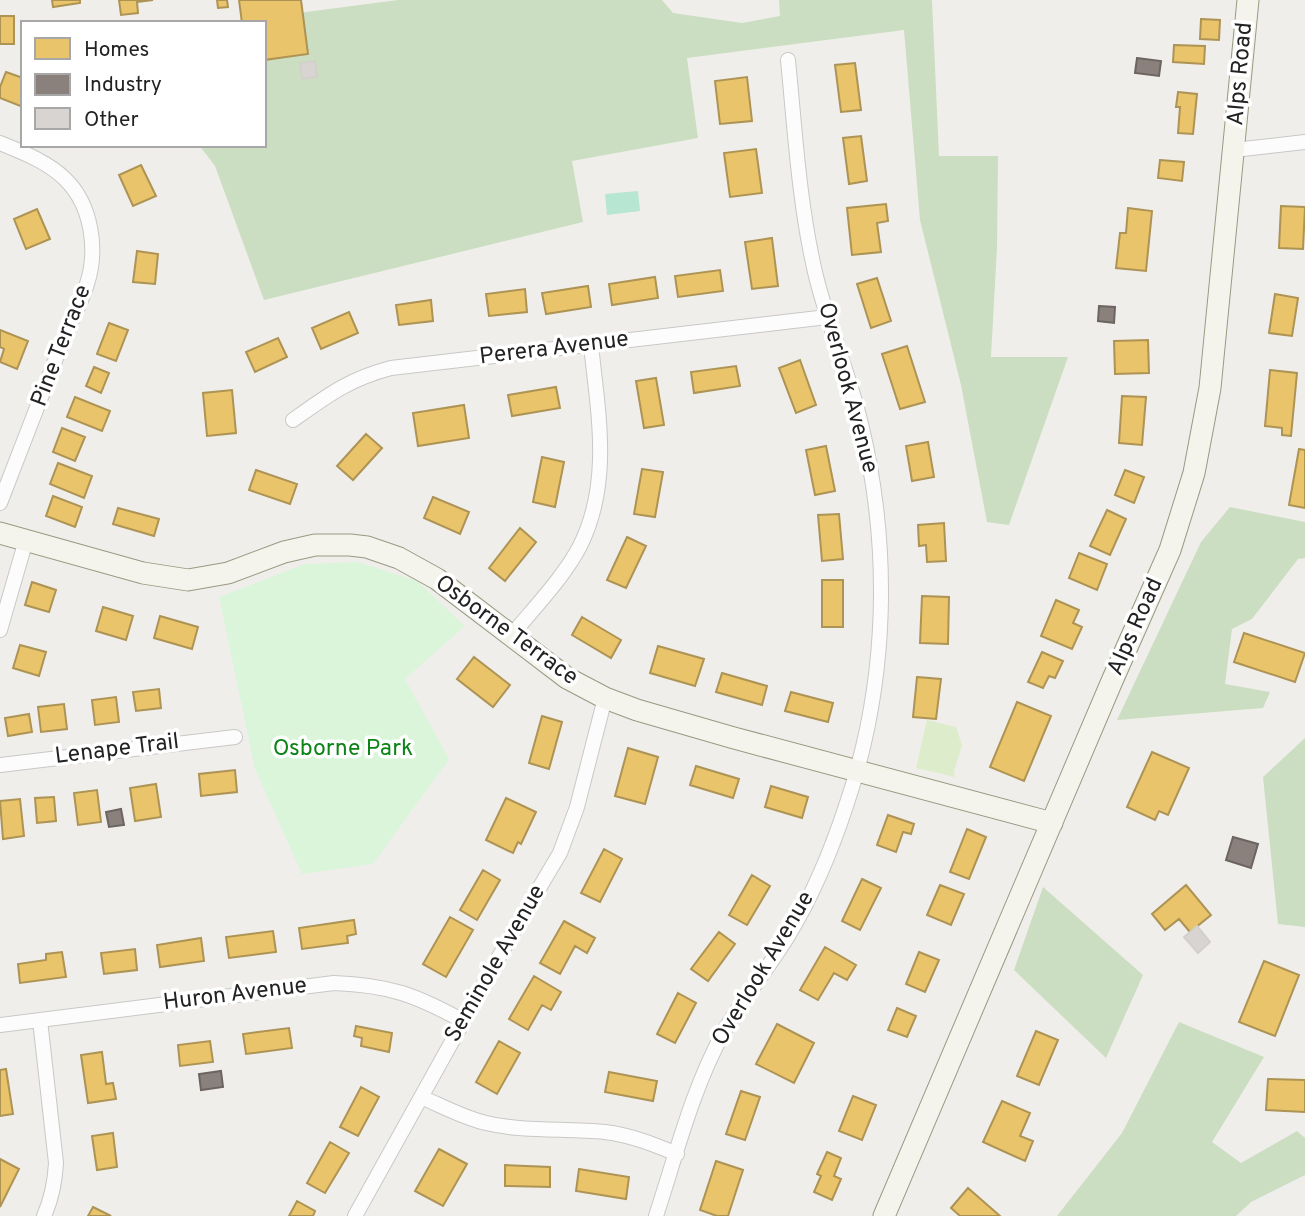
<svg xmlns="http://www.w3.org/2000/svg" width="1305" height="1216" font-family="Overpass,sans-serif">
<rect width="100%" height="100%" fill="#f0eeeb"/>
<path fill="#ddeccb" d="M927,720l29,7 6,18 -8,27 1,5 -39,-9z"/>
<path fill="#cbdec1" d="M398,0h264l11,13 69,10 38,-7 -1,-16h153l7,156h59l-1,91 -6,110h77l-59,168 -22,-3 -26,-137 -41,-165 -16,-190 -217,28 11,80 -126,23 11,61 -319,78 -49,-134 -16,-21h65v-122l-4,-5z
M1230,507l75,15v36l-7,1 -46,60 -20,10 -7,55 45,8 -7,16 -146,12 84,-178z
M1305,738v189l-27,-3 -15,-147z
M1043,887l100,88 -37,83 -92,-88z
M1179,1022l85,35 -52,85 29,21 56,-32 8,7v37l-54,27 -15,14h-179l65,-83z"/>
<path fill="#daf5da" d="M358,562l59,19 48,45 -60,53 44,80 -76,105 -71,10 -47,-105 -36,-172 86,-33z"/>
<path fill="#b7e6d2" d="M638,191l2,20 -33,4 -2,-21z"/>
<path fill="#e9c46a" stroke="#ad9354" stroke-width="2" d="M52,0h28v3l-27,4z
M119,0h34l-16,2 1,11 -17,2z
M217,0h10l1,7 -10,1z
M239,0h62l7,54 -44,6v-37h-22z
M0,16h14v28h-14z
M1201,19l19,1 -1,20 -19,-1z
M1174,45l31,1 -1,18 -31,-2z
M855,63l6,47 -20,2 -6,-47z
M6,72l17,6v29l-23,-9v-11z
M747,77l5,44 -32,3 -5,-43z
M1178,92l19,2 -4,40 -15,-1 2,-26h-4z
M861,136l6,45 -18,3 -6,-46z
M756,149l6,44 -32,4 -6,-44z
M1160,160l24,2 -2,19 -24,-3z
M141,165l15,31 -23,10 -14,-31z
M886,204l2,17 -11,2 4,29 -29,3 -5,-47z
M1281,206l24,1 -2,42 -24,-1z
M1128,208l24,3 -6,60 -30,-3 4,-35h6z
M37,209l13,30 -24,10 -12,-30z
M772,238l6,48 -26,3 -7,-47z
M137,251l21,3 -3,30 -22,-2z
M720,270l3,21 -45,6 -3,-21z
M655,277l3,21 -46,7 -3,-21z
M877,278l14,43 -20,7 -14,-44z
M588,286l3,21 -45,7 -4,-21z
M525,289l2,23 -38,4 -3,-22z
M1275,294l23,4 -6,38 -23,-3z
M431,300l2,21 -34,4 -3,-20z
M349,312l9,21 -37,16 -9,-21z
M109,323l19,7 -12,31 -19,-7z
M0,330l28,11 -11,28 -17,-7 4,-13 -4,-2z
M278,338l9,19 -32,15 -9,-20z
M1148,340l1,33 -34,1 -1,-33z
M907,346l18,56 -25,7 -18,-55z
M800,360l16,45 -20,8 -17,-45z
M736,366l4,20 -46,7 -3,-21z
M94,367l15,6 -8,20 -15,-7z
M1270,370l27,3 -6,63 -9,-1v-7l-17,-2z
M656,378l8,47 -20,3 -8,-47z
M556,387l4,21 -48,8 -4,-21z
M232,390l4,43 -29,3 -4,-43z
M1122,396l24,1 -4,48 -23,-2z
M75,397l35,14 -8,20 -35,-14z
M464,405l5,33 -51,8 -5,-33z
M62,428l23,9 -10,24 -22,-9z
M366,434l16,14 -29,32 -16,-14z
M928,442l6,35 -22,4 -6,-35z
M826,446l9,45 -20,4 -9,-45z
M1299,449l6,1v58l-16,-3z
M542,457l22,5 -9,45 -22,-5z
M58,463l34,13 -8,22 -34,-14z
M642,469l21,3 -8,45 -21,-3z
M256,470l41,14 -7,20 -41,-14z
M1125,470l19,7 -10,26 -19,-8z
M53,496l29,11 -7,20 -29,-11z
M433,497l36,15 -9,22 -36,-16z
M118,508l41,11 -5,17 -41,-12z
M1107,510l19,9 -16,36 -20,-9z
M839,514l4,45 -21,2 -4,-46z
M944,523l2,38 -19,1 -1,-17 -7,1 -1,-21z
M520,528l16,14 -31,39 -16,-13z
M627,537l19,9 -20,42 -19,-8z
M1079,553l28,11 -10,26 -28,-12z
M822,580h21v47h-21z
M32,582l24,8 -7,22 -24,-7z
M922,596l27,1 -1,47 -28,-1z
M1056,600l23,10 -6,13 9,4 -10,22 -31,-13z
M103,607l30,9 -7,24 -30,-9z
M160,616l38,11 -6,22 -38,-11z
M582,617l39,23 -10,18 -39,-23z
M1244,633l61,20 -10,29 -61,-20z
M20,645l26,7 -7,24 -26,-8z
M658,646l46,13 -9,27 -45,-13z
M1042,652l21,9 -8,17 -6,-2 -6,12 -15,-6z
M474,657l36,28 -17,22 -36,-28z
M722,673l45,13 -5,19 -46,-13z
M917,677l24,2 -5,40 -23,-2z
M159,689l2,19 -25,3 -3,-19z
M791,692l42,11 -5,19 -43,-11z
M116,697l3,25 -24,3 -3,-25z
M1017,702l34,14 -27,65 -34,-14z
M64,704l3,25 -26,3 -3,-25z
M29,714l3,18 -24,4 -3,-18z
M542,716l20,6 -13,47 -20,-6z
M628,748l30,9 -13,47 -30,-8z
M1152,752l37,16 -21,47 -9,-4 -4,9 -28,-13z
M696,766l43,13 -6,19 -43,-13z
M235,770l2,22 -36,4 -2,-22z
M156,784l5,33 -26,4 -5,-33z
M771,786l37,11 -6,21 -37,-11z
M97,790l4,32 -23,3 -4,-32z
M54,797l2,24 -19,2 -2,-25z
M506,798l30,14 -15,32 -3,-2 -5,11 -27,-13z
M20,799l4,37 -21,3 -3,-38z
M888,815l26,9 -3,10 -8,-2 -7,20 -19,-7z
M967,829l19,8 -17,42 -19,-7z
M604,849l18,10 -22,43 -19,-9z
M483,870l17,10 -23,40 -17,-10z
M752,875l18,11 -23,39 -18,-10z
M862,879l19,9 -21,42 -18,-9z
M940,885l24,9 -13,31 -24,-10z
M1186,885l25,30 -21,17 -11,-13 -14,11 -13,-16z
M450,917l23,13 -27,47 -23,-13z
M354,920l2,14 -9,2 1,7 -46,6 -3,-21z
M564,921l31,17 -8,15 -12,-7 -15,28 -20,-11z
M273,931l3,21 -47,6 -3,-21z
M719,932l16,12 -27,37 -17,-12z
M201,938l3,23 -44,6 -3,-22z
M825,947l31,18 -9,15 -13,-7 -16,27 -18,-10z
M135,949l2,21 -33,4 -3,-21z
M62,952l4,25 -46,6 -2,-19 28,-4v-6z
M919,952l20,8 -14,32 -19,-8z
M1264,961l35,14 -24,61 -36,-14z
M534,976l27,16 -10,18 -9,-5 -14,25 -19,-11z
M678,993l18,10 -21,40 -18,-9z
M897,1008l19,8 -9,21 -19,-7z
M777,1024l37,19 -20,40 -38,-19z
M356,1026l36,7 -3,19 -28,-6 1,-8 -8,-2z
M289,1028l3,20 -46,6 -3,-20z
M1036,1031l22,9 -19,45 -22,-9z
M210,1041l3,21 -33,4 -2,-21z
M499,1041l21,12 -23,41 -21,-12z
M102,1052l4,32 7,-1 3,16 -28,4 -7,-48z
M6,1069l7,45 -13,2v-46z
M609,1072l48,9 -4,20 -48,-9z
M1268,1079l37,1v32l-39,-2z
M361,1087l18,10 -21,39 -18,-9z
M741,1091l19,6 -15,43 -19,-6z
M853,1096l23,9 -14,35 -23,-9z
M1002,1101l28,12 -10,23 13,5 -8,20 -42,-19z
M113,1133l4,34 -20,3 -5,-34z
M330,1142l19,11 -24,40 -18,-10z
M439,1149l28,15 -24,42 -28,-15z
M827,1152l14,6 -7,18 7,3 -9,21 -18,-8 7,-16 -4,-2z
M0,1159l19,10 -19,38z
M716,1161l27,9 -15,46h-11l-17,-6z
M505,1165l45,2v20l-45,-1z
M579,1169l50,8 -3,22 -50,-8z
M968,1188l32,28h-40l-9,-8z
M297,1201l18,10 -2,5h-24z
M93,1207l18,9h-23z"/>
<path fill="#8a817c" stroke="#6b6461" stroke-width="2" d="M1137,58l24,3 -2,15 -24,-3z
M1099,306l16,1 -1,16 -16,-2z
M121,809l3,16 -15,2 -3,-15z
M1233,837l25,7 -7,24 -25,-8z
M221,1071l2,16 -22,3 -2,-16z"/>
<path fill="#d7d4d2" stroke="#d3d0cc" stroke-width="2" d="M315,61l2,16 -15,2 -2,-16z
M1197,926l13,16 -12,11 -14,-16z"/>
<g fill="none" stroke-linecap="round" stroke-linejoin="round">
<g stroke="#c9c8c7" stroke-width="16">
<path id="street" d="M0,143c22,9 48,19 65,36 27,26 33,71 22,105 -7,22 -19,43 -27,64 -20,52 -40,104 -60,155
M1234,150l71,-8
M293,420c35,-25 56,-41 98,-52l436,-51
M0,630l26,-90
M511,636c22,-27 53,-59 69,-90 32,-64 18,-133 11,-201
M0,765l235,-28
M40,1020l16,143c-1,19 -4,35 -12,53
M0,1025l334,-42c55,2 82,12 129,38
M421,1097c21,9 43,21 65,26 37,9 80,5 119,9 25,3 48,12 72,22
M355,1216l154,-277 51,-86 17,-46 28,-109
M656,1216c20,-61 36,-126 67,-183 19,-34 45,-64 65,-97 25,-41 44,-87 59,-133 41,-122 44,-255 14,-379 -12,-52 -34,-100 -46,-152 -16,-69 -20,-141 -27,-212"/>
</g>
<g stroke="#999a82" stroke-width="23">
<path id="secondary" d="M0,533l143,40 45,7 40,-7 56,-21 31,-7h35l17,2 32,11 38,21 130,99 38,20 32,12 97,28 318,85
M884,1216l228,-535 58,-131 24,-77 16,-85 38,-388"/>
</g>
<use href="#street" stroke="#fdfcfc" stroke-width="14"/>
<use href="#secondary" stroke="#f4f4ed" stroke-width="21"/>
</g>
<g text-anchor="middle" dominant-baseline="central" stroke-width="7" stroke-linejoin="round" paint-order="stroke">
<g font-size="23" fill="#222" stroke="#fff">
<text transform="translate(1241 74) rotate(-85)">Alps Road</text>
<text transform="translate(62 346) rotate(-69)">Pine Terrace</text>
<text transform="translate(554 349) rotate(-7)">Perera Avenue</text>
<text transform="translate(847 388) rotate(75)">Overlook Avenue</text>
<text transform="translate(1136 627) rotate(-66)">Alps Road</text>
<text transform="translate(506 631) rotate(36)">Osborne Terrace</text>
<text transform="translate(117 750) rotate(-7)">Lenape Trail</text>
<text transform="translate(496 964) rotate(-60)">Seminole Avenue</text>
<text transform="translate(764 969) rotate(-59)">Overlook Avenue</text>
<text transform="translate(235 995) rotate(-7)">Huron Avenue</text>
</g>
<g font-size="23" fill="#0c8416" stroke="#fff">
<text x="343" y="749">Osborne Park</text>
</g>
</g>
<rect x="21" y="21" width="245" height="126" fill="#ffffff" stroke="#a7a7a7" stroke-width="2"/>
<rect x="35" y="38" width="35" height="21" fill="#e9c46a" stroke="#a7a7a7" stroke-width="2"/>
<text x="84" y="56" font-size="21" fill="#222222">Homes</text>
<rect x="35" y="74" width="35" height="21" fill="#8a817c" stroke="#a7a7a7" stroke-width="2"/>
<text x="84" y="91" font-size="21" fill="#222222">Industry</text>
<rect x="35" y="108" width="35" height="21" fill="#d7d4d2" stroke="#a7a7a7" stroke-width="2"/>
<text x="84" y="126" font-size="21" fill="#222222">Other</text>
</svg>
